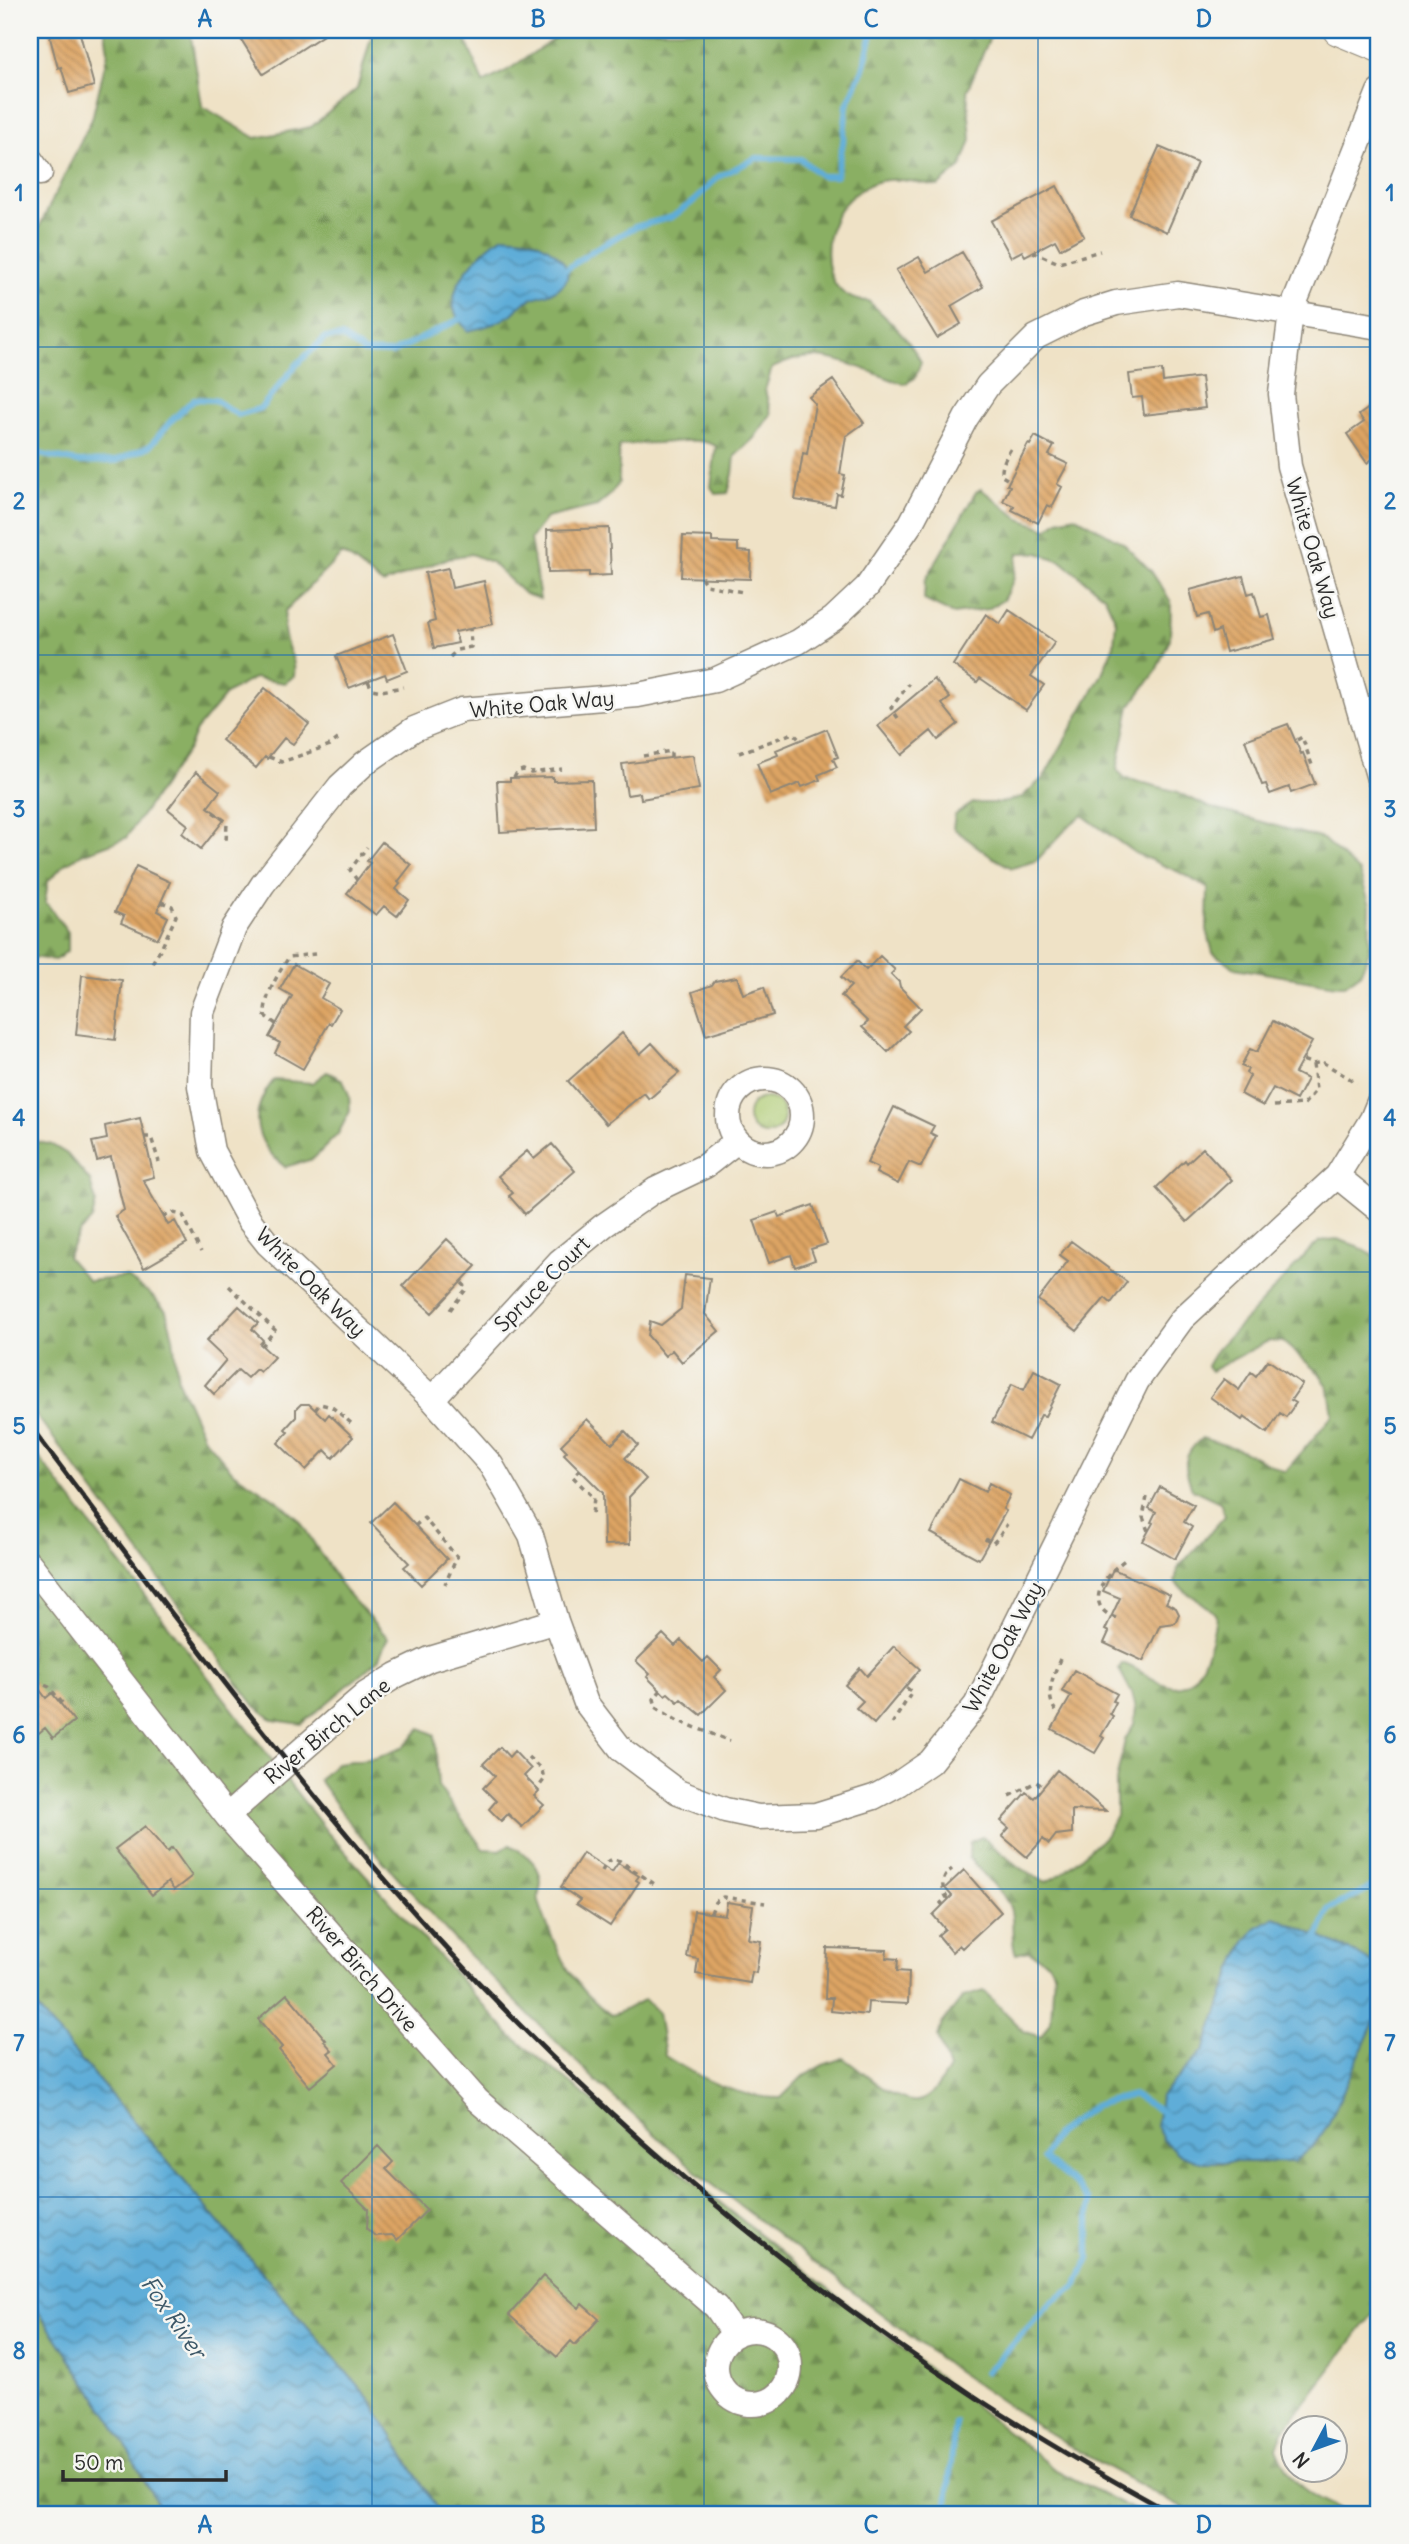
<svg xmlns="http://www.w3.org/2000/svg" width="1409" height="2544" font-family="Delius,sans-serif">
<defs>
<pattern id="grass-tufts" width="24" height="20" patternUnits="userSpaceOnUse" patternTransform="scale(1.75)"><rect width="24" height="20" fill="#aecb71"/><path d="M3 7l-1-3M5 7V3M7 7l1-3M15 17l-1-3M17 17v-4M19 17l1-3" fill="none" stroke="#96ae62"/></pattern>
<pattern id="forest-firs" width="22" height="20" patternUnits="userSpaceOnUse" patternTransform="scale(1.75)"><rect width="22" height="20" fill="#8aaf63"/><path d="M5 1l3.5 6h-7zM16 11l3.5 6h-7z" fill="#718f52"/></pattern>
<pattern id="water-waves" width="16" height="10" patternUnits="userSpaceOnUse" patternTransform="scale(1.75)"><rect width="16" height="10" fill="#5eadd8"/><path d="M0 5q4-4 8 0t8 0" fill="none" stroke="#4e8daf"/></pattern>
<pattern id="building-back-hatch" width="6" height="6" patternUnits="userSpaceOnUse" patternTransform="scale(1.75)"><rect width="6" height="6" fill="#dda463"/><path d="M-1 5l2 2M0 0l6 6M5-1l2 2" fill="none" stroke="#b38652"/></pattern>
</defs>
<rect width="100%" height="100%" fill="#f6f6f2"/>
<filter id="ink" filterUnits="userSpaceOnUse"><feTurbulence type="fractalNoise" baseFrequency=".0143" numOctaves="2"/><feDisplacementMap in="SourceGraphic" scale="14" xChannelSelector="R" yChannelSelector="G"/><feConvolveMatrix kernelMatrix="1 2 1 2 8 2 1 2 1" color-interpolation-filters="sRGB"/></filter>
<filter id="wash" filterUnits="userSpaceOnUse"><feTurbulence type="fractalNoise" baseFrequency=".00686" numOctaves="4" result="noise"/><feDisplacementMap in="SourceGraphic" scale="28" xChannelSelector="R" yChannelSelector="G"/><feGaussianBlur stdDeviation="1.57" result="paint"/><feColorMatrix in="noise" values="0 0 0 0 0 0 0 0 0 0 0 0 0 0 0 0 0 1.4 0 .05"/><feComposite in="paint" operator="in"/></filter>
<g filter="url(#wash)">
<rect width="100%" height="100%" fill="#efe2c6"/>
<path fill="url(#grass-tufts)" stroke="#6c7b4e" stroke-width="2" d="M748 1116a18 18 0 1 1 36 0a18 18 0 1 1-36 0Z"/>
<path fill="url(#forest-firs)" stroke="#5a6d47" stroke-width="2" d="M105,30h85l12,76 54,32 55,-11 46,-38 16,-59h89l21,53 25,-13 59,-40h426l-26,61 4,49 -10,27 -23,19c-21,-4 -49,-11 -69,-1 -14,6 -28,20 -34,33 -15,32 -10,83 33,83 21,19 40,36 53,61l-6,16 -11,6c-28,-9 -60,-26 -89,-27 -15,-1 -30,5 -43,11l-7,22 6,24 -17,24 -19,18 -2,18 -5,19 -12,1 -5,-7 5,-41c-19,-9 -36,-4 -57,-3 -15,0 -26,0 -40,3v37l-9,12 -13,11 -51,12 -16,21 10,60 -15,-5 -34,-32 -20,-8 -23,4 -65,26c-15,-10 -25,-22 -41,-30l-57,57c-1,11 -2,20 1,30 4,15 10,18 8,35l-9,7 -31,-5 -28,16 -30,36 -8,19 -62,89 -44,16 -19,12 -15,15 -3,20 23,31v18l-12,10 -26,-3v-711l62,-127 16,-67z
M981,489l39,30 27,10 11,-9 17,-4 48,27 28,28 20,31 -1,37 -15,34 -25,33 -13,64 8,8 53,14 30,15 115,32 36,33 11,33 -1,47 -9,22 -15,11h-9l-101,-17 -22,-15 -6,-23 1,-42 -29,-16 -44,-19 -53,-38 -11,9 -35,37 -24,7 -22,-12 -37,-28 2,-13 18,-12h27l22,-6 22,-20 57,-101 13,-31 2,-24 -11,-24 -44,-36 -23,-8h-20l-5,28 -10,19 -15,9 -35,5 -29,-14 1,-19 51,-89z
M327,1072l16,8 6,15 1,16 -12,23 -25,25 -28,8c-31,-25 -38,-54 -11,-87l38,3z
M30,1140l22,5 15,9 23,27 6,21 -4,17 -13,14 -12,24 21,24 38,-4 23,16 17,18 7,26 5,44 26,57 29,34 46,30 20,18 45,70 44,48 -10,22 -76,64 -29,-4 -18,-14 -225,-299z
M1337,1239l20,7 22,13v1047l-96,125 -6,17c17,44 35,47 74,66h-158l-126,-69 -115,-77 -248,-190 -102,-91 -139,-138 -108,-119 -36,-50 17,-17 40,-5 26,-10 19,-20 14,7 3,51 45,63 17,1 10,-5c13,7 30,19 31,36 0,8 -4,13 -2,21 16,47 31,84 72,113 13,-3 21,-11 34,-15l13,13 7,43c36,23 72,42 116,42l22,-22 20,-11 20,-7c19,12 59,53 81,41 11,-6 18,-19 25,-30l-11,-32 4,-13 21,-27 21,-6 41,41 16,5 10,-17 3,-48 -6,-10 -20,-11 -12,3c-7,-17 0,-34 -7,-49 -5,-12 -31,-36 -40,-47l1,-16 12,-5 38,31 26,14 18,-10 41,-36 11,-21v-34l9,-41 9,-16 2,-15 -4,-16 -13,-24 3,-6c16,5 29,17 44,22 34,12 47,-46 50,-70 -12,-15 -29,-19 -41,-33l3,-14 47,-52 -5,-14 -28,-13c-9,-24 -10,-34 10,-51l39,12 44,22 48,-57 -4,-26 -9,-15 -37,-32 -15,-1 -57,30 -4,-5 10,-17 55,-57 36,-40 12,-11z
M30,1446l298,387 182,202 544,434 88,45h-702l-69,-113 -341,-401z
M30,2299l82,122 51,93h-133z"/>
<path fill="url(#water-waves)" stroke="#446c82" stroke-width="2" d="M503,236c9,1 19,1 27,3 18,6 54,30 29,49 -9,7 -21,7 -30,12 -7,3 -12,9 -17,14 -14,10 -28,14 -45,17 -4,-6 -10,-13 -12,-19 -9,-27 28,-64 48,-76z
M1275,1917l81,36 22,13 1,45 -51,114 -15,21 -20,16h-93l-23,-9 -13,-12 -8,-15 4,-29 44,-47 30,-84 11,-24 12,-15z
M30,2000l341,401 69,113h-277l-51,-93 -82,-122z"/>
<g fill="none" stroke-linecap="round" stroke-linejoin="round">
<path stroke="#5eadd8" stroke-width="6" d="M561,273l34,-24 40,-22 37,-10 22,-16 24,-24 38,-19 45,1 20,17h15l7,-33 4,-38 16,-36 10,-39
M30,455l4,-2 44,9 38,-1 34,-15 21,-25 23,-22 21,1 23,15 23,-7 37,-45 27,-25 17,-1 22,15 28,1 74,-37
M1316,1941l13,-32 46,-23 4,-17
M986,2372l66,-70 24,-16 13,-28v-57l-14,-17 -32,-26 13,-24 39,-29 38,-10 32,19
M946,2514l9,-92"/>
</g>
<g id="blocks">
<path fill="url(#building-back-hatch)" d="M48,30h31l15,56 -25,7 -8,-26 -3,1z
M249,30h82l-68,44 -24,-38z
M1159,147l38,16 -30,69 -38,-17z
M1057,186l27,50 -24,13 -5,-9 -30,16 -3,-5 -11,6 -20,-36z
M962,252l21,35 -32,19 10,18 -24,14 -41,-68 23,-13 9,15z
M1162,370l1,12 38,-5 4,31 -61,7 -2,-18 -10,1 -3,-24z
M833,380l31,43 -18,13 -6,38 5,1 -4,20 -4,-1 -2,12 -40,-6 8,-47 4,1 8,-50 -6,-7z
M1379,401v53l-12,9 -20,-29 17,-12 -5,-7z
M1035,436l19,10 -5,9 19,9 -11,20 5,3 -10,20 -5,-2 -9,18 -26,-13 2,-4 -11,-5 7,-15 -3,-1 21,-41 2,1z
M609,528l2,47 -22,1v-4l-41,1 -1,-43z
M683,536l29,1v5l26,1v8l13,1 -1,27 -69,-2z
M448,568l4,20 32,-7 9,43 -38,8 3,11 -24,5 -6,-25 7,-2 -10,-48z
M1243,576l5,18 6,-2 7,25 8,-2 6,24 -49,13 -6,-22 -7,3 -5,-19 -11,3 -7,-27z
M1009,610l46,32 -24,34 13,9 -18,25 -46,-32 -3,4 -24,-17 33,-51 14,10z
M393,634l14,37 -20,8 -2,-5 -36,14 -13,-32z
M934,679l16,19 -8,6 16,20 -20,16 -7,-9 -29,24 -24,-29z
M265,688l44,36 -16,20 -9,-6 -17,21 -2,-2 -9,11 -34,-28z
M1288,724l13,30 2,-1 12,31 -24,9 -2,-6 -19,7 -4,-10 -4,1 -17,-45z
M827,729l11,28 -5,2 4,8 -19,8 2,5 -18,7 -2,-4 -30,12 -13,-32 21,-8 -2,-5z
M693,755l6,34 -58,10 -1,-6 -13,2 -5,-31z
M196,772l24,19 -12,16 16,13 -23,29 -19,-16 6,-8 -20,-16z
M553,777v4l39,-1 2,47 -94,5 -3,-51h13v-3z
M382,842l29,23 -13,17 2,2 -4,5 13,11 -12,16 -13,-10 -8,9 -29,-22 23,-30 -3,-2z
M136,866l34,16 -13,29 11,6 -10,22 -37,-16 3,-7 -9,-4z
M880,956l15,14 -4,4 8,8 1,5 21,21 -18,18 6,5 -21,21 -26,-25 6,-5 -27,-26 10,-10 -10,-9 16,-16 9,9z
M294,964l35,20 -8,14 19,11 -9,15 -2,-1 -26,46 -28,-16 5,-10 -11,-6 23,-41 -12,-7z
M82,975l40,5 -7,60 -39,-5z
M737,977l6,17 21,-7 9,28 -67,20 -14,-43 20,-7 3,-4z
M1273,1021l39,21 -17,31 12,6 -11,21 -23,-12 -10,18 -22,-12 9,-18 -4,-3 2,-4 -7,-3 9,-17 7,3z
M622,1033l18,21 12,-11 27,30 -30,26 -5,-6 -38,31 -38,-43z
M894,1107l40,19 -4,7 6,3 -15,31 -12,-5 -11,22 -22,-11 2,-5 -11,-5z
M140,1118l14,59 -11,3 25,45 7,-4 12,22 -43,25 -29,-52 9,-6 -13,-53 -14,4 -5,-19 15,-3 -2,-13z
M552,1144l23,27 -50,43 -16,-18 4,-3 -15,-17 29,-25 7,8z
M1203,1148l29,32 -45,42 -31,-34 29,-28 2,3z
M813,1205l14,39 -16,5 4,11 -20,7 -4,-12 -22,8 -15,-43 23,-8 2,5z
M447,1239l29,27 -44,47 -29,-27z
M1071,1241l56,41 -16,21 -6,-5 -28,33 -39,-31 30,-39 -8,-6z
M685,1275l25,3 -5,36 14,17 -37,31 -10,-12 -7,6 -17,-20 2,-15 11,4 20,-16z
M239,1306l19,17 -6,6 11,11 -3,4 14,13 -14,15 -4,-3 -9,9 -9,-8 -24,24 -9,-9 21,-25 -20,-19z
M1268,1360l34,24 -11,16 5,3 -10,14 -6,-4 -13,20 -23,-16 -2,3 -32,-23 14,-18 15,11 12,-18 5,4z
M1034,1370l27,14 -16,32 -4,-1 -13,25 -36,-18 20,-38 12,6z
M301,1404h8l16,15 4,-5 24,23 -20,21 -8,-8 -19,20 -28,-27 10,-11 -3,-3 11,-12v-8z
M587,1419l25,25 13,-13 13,14 -13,13 21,21 -17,18 1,47 -26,1 -1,-52 -39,-39 3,-3 -6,-6z
M959,1479l26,13 4,-9 21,12 -7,14 3,2 -27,48 -48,-26z
M1160,1487l34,18 -10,17 8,5 -17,32 -32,-18 10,-18 -2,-1 5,-10 -7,-4z
M393,1502l54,57 -26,26 -17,-18 5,-4 -38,-40z
M1113,1569l57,26 -4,8 10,5 3,6 -4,9 -15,2 -17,36 -39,-18 5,-11 -4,-2 15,-32 -17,-7z
M663,1634l12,12 6,-6 22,22 5,-5 13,13 -7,7 12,13 -25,25 -20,-16 -3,3 -10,-9 -3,2 -18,-18 3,-3 -14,-13z
M894,1646l26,23 -46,55 -18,-16 7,-7 -18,-16 15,-17 7,8z
M1074,1670l43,24 -4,7 3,1 -6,12 3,2 -12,20 3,2 -9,15 -43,-24 19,-33 -9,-5z
M30,1677l16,21 6,-5 22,28 -21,17 -8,-10 -15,12z
M500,1747l9,10 5,-6 17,18 -7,7 15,15 -5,5 10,9 -22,22 -14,-13 -7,7 -12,-12 7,-8 -13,-13 12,-12 -12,-12z
M1057,1770l49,41 -34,-1v23l-16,2 -7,9 -6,-5 -16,18 -25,-21 7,-8 -8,-7 25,-29 8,6z
M145,1826l22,26 5,-4 20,28 -18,14 -6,-8 -16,13 -37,-46z
M583,1853l29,19 6,-9 21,13 -3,4 3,2 -29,44 -34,-22 4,-4 -19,-13z
M964,1870l37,42 -39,36 -3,-3 -7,7 -14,-17 7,-6 -12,-14 19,-19 -7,-8z
M727,1902l26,4 -5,33 13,2 -5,32 -4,-1 -2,11 -54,-9 2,-15 -11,-2 7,-46 31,4z
M827,1948l60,2 -1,8 12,1 -1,12 12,1 -1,32 -40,-2 -1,13 -36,-4 1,-13h-7z
M287,1994l39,46 -2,1 8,9 -4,3 9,11 -27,23 -31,-37 3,-3 -24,-28z
M378,2146l15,16 -7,7 41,41 -30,30 -5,-5 -17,1 -8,-7 1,-20 -27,-26z
M543,2276l36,32 3,-4 17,15 -24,26 -4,-4 -14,16 -48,-42z"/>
</g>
</g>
<g filter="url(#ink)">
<use href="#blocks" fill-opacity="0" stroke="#8d8678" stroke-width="2"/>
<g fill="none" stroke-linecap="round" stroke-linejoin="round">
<g stroke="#8d8678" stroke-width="27">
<path id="minor" d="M1379,92l-88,220 -10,82 8,72 90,313
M30,159l10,14
M1379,327l-201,-33 -62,9 -32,10 -48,24 -48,48 -22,33 -55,105 -44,64 -34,32 -35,23 -83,38 -77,15 -176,15 -48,19 -49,34 -25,23 -77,98 -29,44 -32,84 -2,74 12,65 37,69 19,24 164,155 59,66 40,70 25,86 30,82 36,47 56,42 47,18 33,7 58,-2 58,-18 24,-13 32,-22 46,-57 161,-324 45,-62 155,-143 35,-57 7,-17
M728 1116a37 37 0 1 1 74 0a37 37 0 1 1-74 0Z
M1337,1176l42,34
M432,1399l128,-138 43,-35 52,-36 50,-24 32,-25
M30,1564l197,252 250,284 239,207 19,28
M227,1816l110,-97 29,-25 31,-19 33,-16 126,-38
M716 2367a37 37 0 1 1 74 0a37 37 0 1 1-74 0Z"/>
</g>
<g stroke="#8d8678" stroke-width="32">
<path id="tertiary" d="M1338,30l41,17"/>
</g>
<path stroke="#8d8678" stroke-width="3.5" stroke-dasharray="5 5" stroke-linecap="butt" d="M1033,252l26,11 41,-12
M1007,479l-5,-3c-1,-12 5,-21 11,-31
M701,577l5,8 37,7
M450,657l7,-7 14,-3 -1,-18
M368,681l4,8 10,2 21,-4
M898,718l-7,-10 18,-24
M1297,740l5,-3 10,28
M739,753l54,-20 7,7
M643,756l28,-5v8
M269,757l13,5 48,-17 8,-6
M514,778l3,-6 6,-2 8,3 31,-4
M213,812l14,10 -1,20
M357,880l-7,-10 17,-23
M152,963l9,-14 15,-33 -4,-10 -11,-4
M276,1024l-11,-8c-1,-20 13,-42 24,-59l26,-3
M1313,1064l9,-2 35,21
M1274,1106l30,-2 12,-14 -3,-26 -11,-4
M144,1137h7l8,25
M163,1216l10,-3 10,2 18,37
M229,1286l46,44 -13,16
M450,1310l17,-22 -6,-6
M315,1410l5,-6 12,3 19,16
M580,1470l-7,7 21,21 -2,16
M1147,1497l-4,20 5,14
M415,1526l9,-8 33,39 -12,27
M985,1539l7,5 7,-7 8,-13
M1116,1618c-36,-13 -9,-47 12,-60
M1060,1659c-8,20 -17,40 0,57
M36,1685l4,-2 9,4 14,17
M661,1690l-7,9 2,8 20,13 54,21
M892,1724l20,-32 -8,-6
M528,1757l14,13 2,10 -7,9
M1010,1796l26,-14 7,4
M602,1871l5,-9 6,-3 7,2 36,24
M943,1905l-2,-2 6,-5c-7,-12 -5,-21 5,-29
M711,1913l4,-11 8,-5 42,6"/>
<use href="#minor" stroke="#fff" stroke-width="24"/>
<use href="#tertiary" stroke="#fff" stroke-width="30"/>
<path stroke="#2b2b2b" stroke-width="5" d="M30,1426c132,174 261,352 408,513 160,175 344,332 542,461 63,41 127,78 193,114"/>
</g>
</g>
<path fill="none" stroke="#1f6fb2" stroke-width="2" stroke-opacity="0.55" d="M372,30v2484M704,30v2484M1038,30v2484M30,347h1349M30,655h1349M30,964h1349M30,1272h1349M30,1580h1349M30,1889h1349M30,2197h1349"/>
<g text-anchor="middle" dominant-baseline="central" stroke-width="5" stroke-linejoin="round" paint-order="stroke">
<g font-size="21" fill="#2b2b2b" stroke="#f6f6f2">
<text transform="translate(1313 548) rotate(74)">White Oak Way</text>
<text transform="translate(542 704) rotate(-5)">White Oak Way</text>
<text transform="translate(311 1282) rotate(45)">White Oak Way</text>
<text transform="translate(542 1284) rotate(-45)">Spruce Court</text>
<text transform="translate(1003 1647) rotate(-62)">White Oak Way</text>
<text transform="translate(327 1731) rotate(-39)">River Birch Lane</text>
<text transform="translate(362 1969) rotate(49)">River Birch Drive</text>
</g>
<g font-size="23" font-style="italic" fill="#3d5868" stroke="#f6f6f2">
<text transform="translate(174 2317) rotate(55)">Fox River</text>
</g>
</g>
<rect width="1409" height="2544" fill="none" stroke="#f6f6f2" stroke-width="77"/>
<g transform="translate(1314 2449) rotate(229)"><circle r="33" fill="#f6f6f2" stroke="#a5a5a2" stroke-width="2"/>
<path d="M0-5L12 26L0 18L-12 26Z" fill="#1f6fb2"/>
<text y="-10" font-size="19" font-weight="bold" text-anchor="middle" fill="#2b2b2b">N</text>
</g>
<path d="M63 2470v10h163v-10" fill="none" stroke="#2b2b2b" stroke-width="3.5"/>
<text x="74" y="2470" font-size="21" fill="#2b2b2b" stroke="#f6f6f2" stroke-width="5" paint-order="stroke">50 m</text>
<rect x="38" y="38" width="1332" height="2468" fill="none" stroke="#1f6fb2" stroke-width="2.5"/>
<g font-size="23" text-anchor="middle" font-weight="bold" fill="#1f6fb2">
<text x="205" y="27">A</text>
<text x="538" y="27">B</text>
<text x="871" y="27">C</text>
<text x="1204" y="27">D</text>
<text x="19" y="201">1</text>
<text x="1390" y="201">1</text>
<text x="19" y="509">2</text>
<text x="1390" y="509">2</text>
<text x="19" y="817">3</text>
<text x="1390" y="817">3</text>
<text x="19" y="1126">4</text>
<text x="1390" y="1126">4</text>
<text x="19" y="1434">5</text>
<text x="1390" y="1434">5</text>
<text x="19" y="1743">6</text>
<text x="1390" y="1743">6</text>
<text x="19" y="2051">7</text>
<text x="1390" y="2051">7</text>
<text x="19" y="2359">8</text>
<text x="1390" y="2359">8</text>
<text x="205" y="2533">A</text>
<text x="538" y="2533">B</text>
<text x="871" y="2533">C</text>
<text x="1204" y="2533">D</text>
</g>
</svg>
